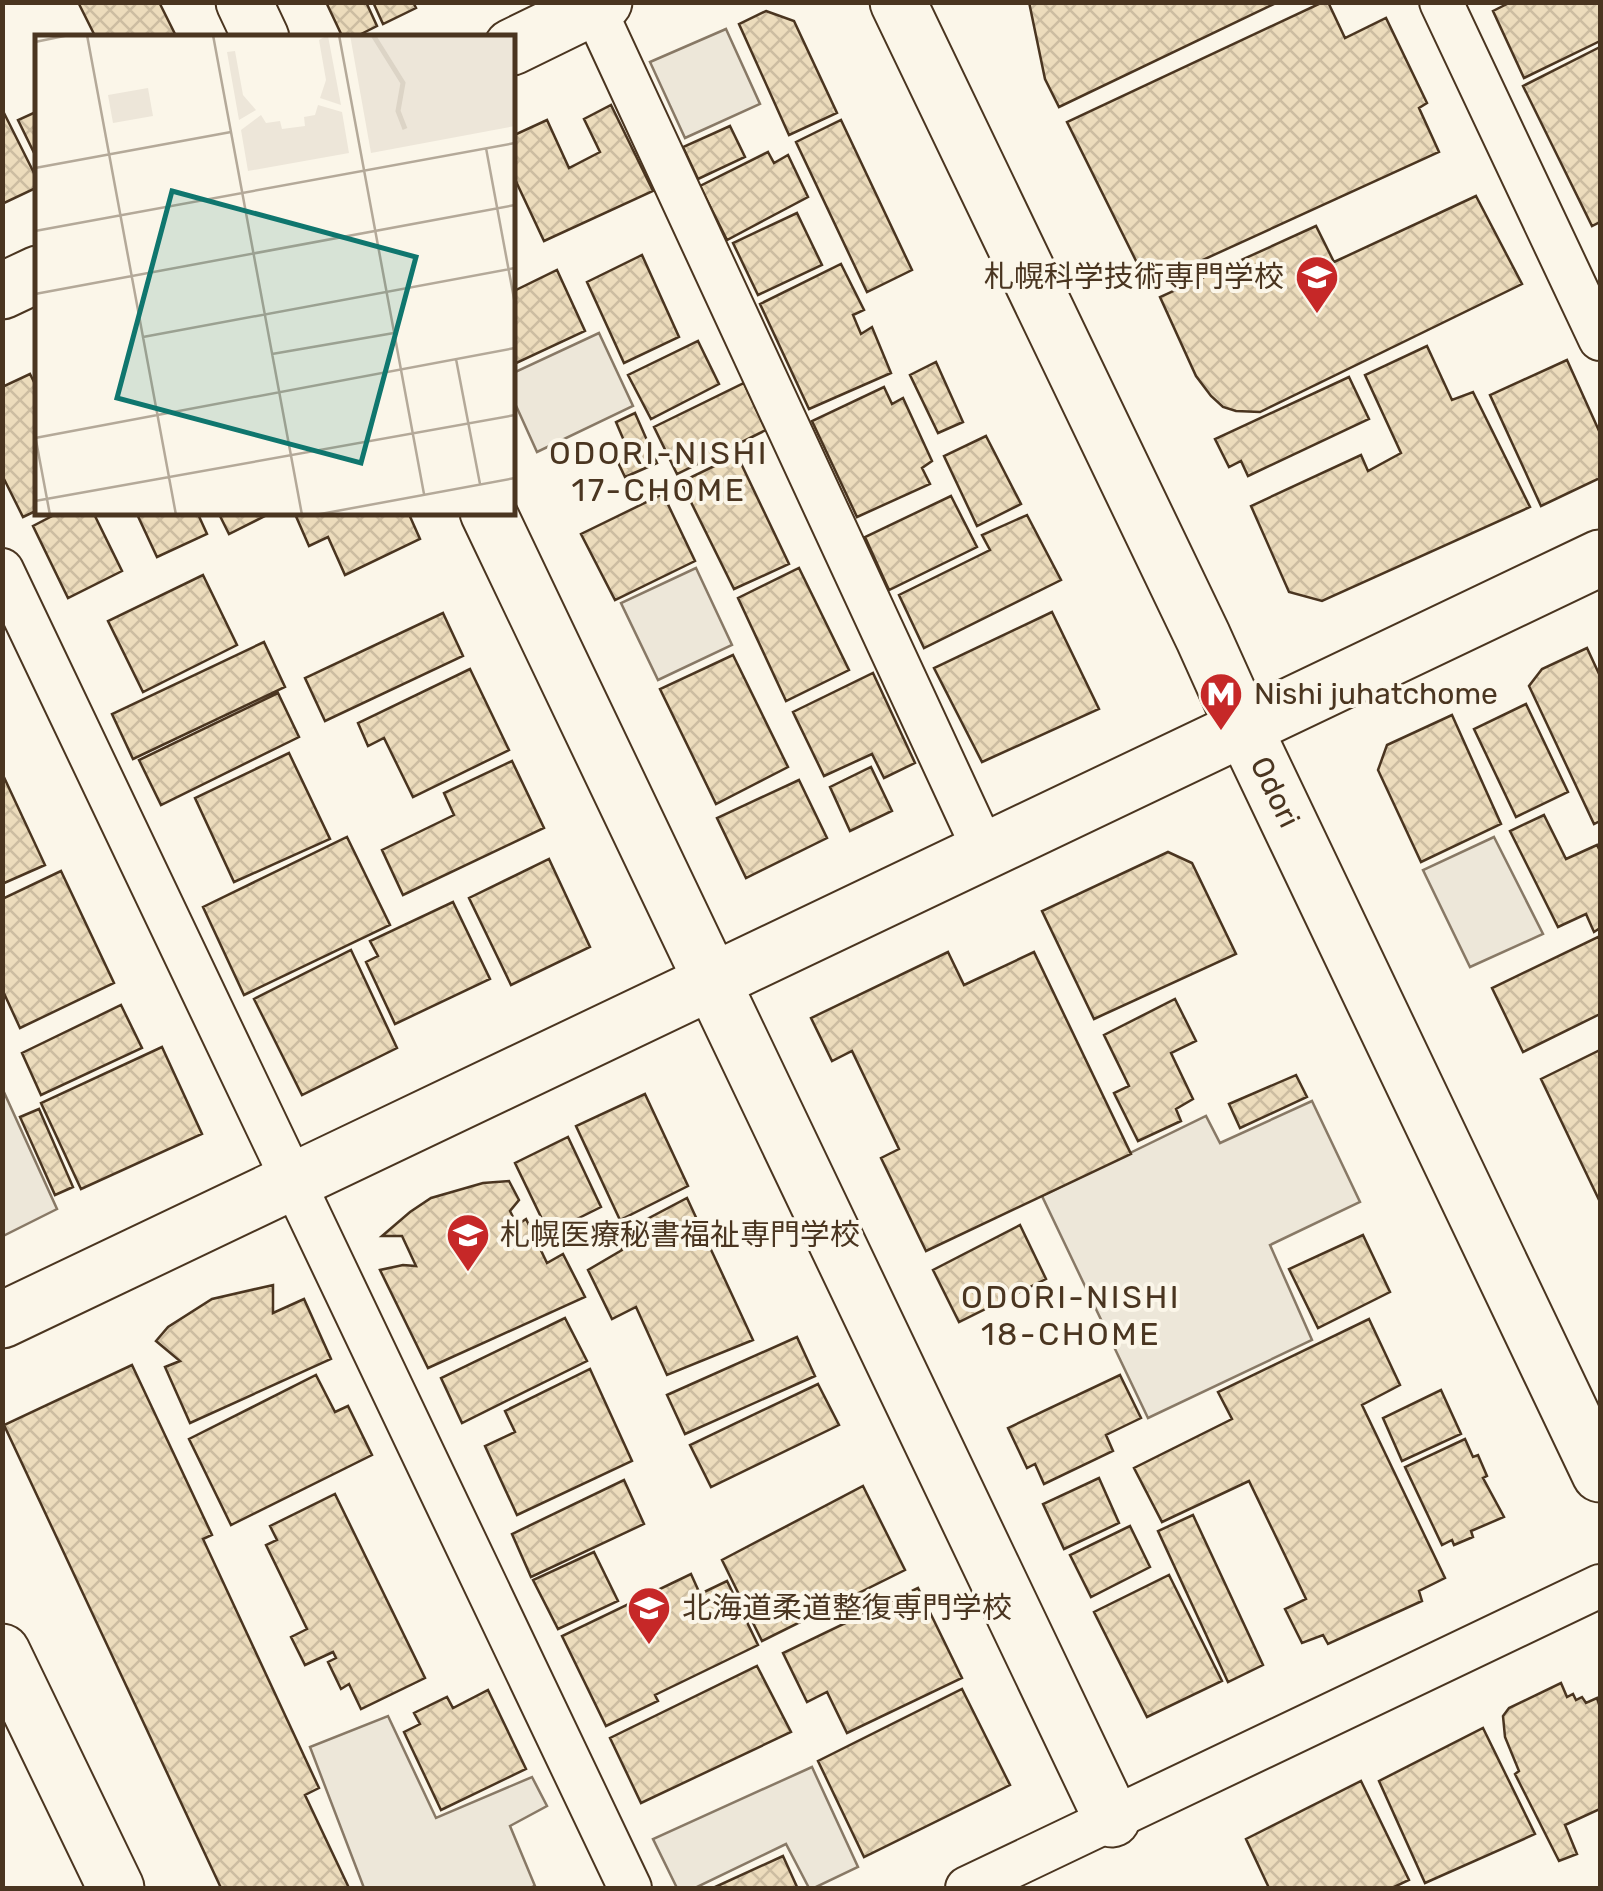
<svg xmlns="http://www.w3.org/2000/svg" width="1603" height="1891" font-family="Rubik,'Noto Sans JP',sans-serif">
<defs>
<pattern id="building-cross-hatch" width="8" height="8" patternUnits="userSpaceOnUse" patternTransform="scale(2.5)"><rect width="8" height="8" fill="#ecdcbc"/><path d="M0 0l8 8M0 8l8-8" fill="none" stroke="#ccbda1"/></pattern>
</defs>
<rect width="100%" height="100%" fill="#fbf6e9"/>
<path fill="#ede7d9" stroke="#887966" stroke-width="2.5" d="M726,29l34,75 -75,34 -35,-76z
M599,333l34,73 -96,46 -24,-53v-26z
M696,568l36,77 -74,35 -37,-77z
M1494,837l49,97 -73,33 -47,-97z
M3,1090l54,119 -54,27h-1z
M1312,1101l48,101 -90,43 42,95 -164,78 -106,-222 164,-80 14,27z
M388,1716l48,102 96,-41 15,29 -37,20 25,60 -5,2h-166l-54,-141z
M812,1767l46,100 -44,21h-5l-23,-44 -91,44h-18l-24,-49z"/>
<path fill="url(#building-cross-hatch)" stroke="#4a3520" stroke-width="2.5" d="M78,2h81l18,36h-81z
M326,2h40l11,24 -24,12h-10z
M373,2h40l3,6 -33,16z
M1029,2h249l-219,105 -14,-28z
M1323,2h5l17,36 41,-20 41,85 -8,5 20,44 -291,133 -81,-163z
M1511,2h89v39l-76,37 -31,-67z
M766,11l28,10 43,92 -48,22 -50,-111z
M1600,47v175l-8,4 -69,-140z
M611,105l42,86 -109,50 -32,-68v-37l35,-16 22,48 31,-16 -16,-33z
M2,109l36,72v6l-36,17z
M38,111v50l-20,-41z
M841,120l71,150 -45,22 -71,-150z
M730,126l15,31 -47,22 -15,-32z
M768,152l6,11 14,-8 20,42 -81,43 -27,-54z
M1476,196l46,88 -262,128 -24,-1 -13,-4 -12,-11 -15,-20 -36,-79 156,-71 18,36z
M797,213l25,52 -64,30 -25,-52z
M642,255l37,82 -55,26 -37,-81z
M841,264l23,46 -11,5 8,19 11,-7 19,46 -82,36 -49,-105z
M557,270l28,61 -73,34v-73z
M698,341l21,43 -68,35 -23,-44z
M1427,346l25,54 21,-8 57,115 -208,94 -33,-9 -38,-86 110,-51 7,16 33,-18 -36,-78z
M1567,360l33,73v45l-59,28 -51,-111z
M936,362l27,60 -25,11 -28,-58z
M30,374l8,16v120l-15,7 -21,-42v-88z
M1349,377l20,42 -121,57 -7,-15 -12,6 -14,-28z
M744,383l22,47 -89,44 -23,-47z
M884,387l8,17 11,-6 29,63 -10,7 8,16 -73,33 -45,-96z
M635,413l22,50 -32,14 -10,-21 13,-6 -12,-28z
M986,436l35,68 -44,22 -33,-70z
M737,455l52,109 -55,25 -53,-107z
M663,494l32,67 -80,39 -34,-66z
M951,496l26,51 -88,43 -24,-53z
M60,512h33l29,59 -54,27 -35,-72z
M136,512h61l10,22 -50,23z
M218,512h55l-44,22z
M297,512h111l12,27 -75,36 -17,-38 -19,9 -14,-32z
M1027,515l34,65 -137,68 -25,-53 91,-45 -8,-15z
M799,568l50,102 -63,31 -48,-103z
M203,575l34,70 -94,47 -35,-71z
M1052,612l47,97 -117,53 -48,-94z
M443,613l20,43 -138,65 -20,-43z
M264,642l21,45 -152,72 -21,-45z
M1587,648l13,28v145l-6,3 -65,-138 13,-17z
M733,655l55,112 -72,37 -56,-115z
M470,669l39,81 -96,47 -29,-59 -16,8 -10,-23z
M873,673l42,90 -31,15 -12,-24 -48,22 -31,-64z
M278,693l21,44 -138,68 -22,-45z
M1526,704l42,88 -52,25 -42,-88z
M1452,715l49,109 -80,38 -43,-92 9,-25z
M289,753l41,86 -96,43 -39,-84z
M512,761l32,67 -141,67 -21,-45 72,-35 -10,-22z
M871,767l21,44 -42,20 -20,-44z
M2,773l43,92 -43,19z
M799,780l28,58 -81,40 -29,-60z
M1544,815l22,44 31,-14 3,6v77l-6,4 -8,-18 -28,13 -48,-96z
M347,837l43,88 -146,70 -41,-88z
M1168,852l24,11 44,91 -142,65 -52,-108z
M549,859l41,88 -79,38 -42,-87z
M61,871l53,112 -94,45 -18,-39v-90z
M453,902l37,77 -95,45 -29,-62 12,-6 -8,-15z
M1600,936v78l-77,38 -31,-64z
M351,950l46,98 -95,47 -48,-96z
M948,952l16,33 70,-33 97,202 -205,97 -45,-93 18,-9 -47,-98 -20,10 -21,-43z
M1175,999l21,42 -25,12 22,46 -17,10 5,12 -43,20 -24,-48 15,-7 -25,-51z
M121,1005l21,43 -101,47 -19,-42z
M162,1047l40,87 -121,55 -40,-86z
M1600,1050v152l-59,-123z
M1296,1075l11,22 -67,31 -11,-24z
M645,1094l43,92 -68,34 -44,-94z
M39,1109l34,78 -18,8 -35,-78z
M568,1137l33,70 -24,12 8,15 -29,14 -41,-85z
M509,1181l10,19 -9,11 7,14 9,-6 21,44 16,-9 22,43 -157,71 -48,-98 23,-5 13,1 -14,-30h-20l28,-24 21,-14 52,-15z
M687,1198l66,142 -86,35 -31,-68 -24,12 -24,-49 34,-20 -7,-14z
M1020,1225l26,54 -87,43 -26,-52z
M1363,1235l27,57 -72,36 -29,-59z
M273,1285v28l31,-14 27,60 -141,64 -25,-56 15,-6 -24,-20 12,-14 44,-28z
M565,1318l22,43 -125,62 -21,-45z
M1369,1319l31,66 -38,20 83,173 -26,13 3,10 -94,43 -5,-9 -21,8 -17,-34 21,-10 -57,-118 -87,41 -28,-54 98,-49 -14,-27z
M797,1337l18,39 -130,58 -18,-39z
M132,1365l80,170 -9,4 116,249 -14,7 44,93h-128l-217,-463z
M590,1369l42,92 -115,54 -32,-69 30,-14 -10,-21z
M316,1375l19,37 13,-6 24,49 -141,70 -42,-86z
M1120,1375l21,43 -35,17 7,16 -69,33 -9,-20 -8,4 -19,-40z
M818,1384l21,41 -128,62 -21,-42z
M1441,1390l20,44 -59,27 -19,-43z
M1465,1439l8,18 5,-2 9,21 -4,2 21,39 -33,14 2,6 -19,8 -2,-5 -10,5 -37,-78z
M1099,1478l20,45 -55,26 -21,-45z
M624,1480l20,44 -113,53 -19,-43z
M863,1486l42,84 -143,71 -40,-81z
M335,1494l90,184 -64,31 -12,-25 -8,5 -13,-27 8,-4 -3,-6 -28,13 -14,-28 16,-8 -41,-84 11,-5 -7,-14z
M1193,1515l70,150 -35,17 -70,-151z
M1130,1526l20,41 -59,30 -21,-42z
M594,1552l24,49 -60,28 -25,-49z
M691,1574l9,20 27,-13 31,64 -103,50 3,6 -52,25 -44,-90z
M1169,1575l53,106 -75,36 -53,-105z
M918,1588l44,90 -115,55 -20,-41 -20,10 -24,-49z
M757,1666l34,66 -150,71 -31,-65z
M1561,1683l6,14 6,-3 3,6 6,-3 4,6 11,-5 3,9v102l-35,16 12,29 -18,7 -44,-87 4,-3 -14,-34 -2,-21 6,-8z
M962,1689l48,96 -146,72 -46,-96z
M488,1690l38,79 -85,41 -37,-78 16,-8 -6,-11 33,-16 6,11z
M1483,1728l52,106 -110,49 -46,-102z
M1361,1781l48,99 -17,8h-123l-23,-49z
M783,1856l14,31 -4,1h-80z"/>
<g fill="none" stroke-linecap="round" stroke-linejoin="round">
<g stroke="#4a3520" stroke-width="46">
<path id="minor" d="M1441,2l159,337
M594,8l391,844
M2,570l628,1318
M967,1888l633,-302"/>
</g>
<g stroke="#4a3520" stroke-width="59">
<path id="tertiary" d="M244,2l17,36
M898,2l305,635 41,91 356,746
M512,47l92,-45
M2,291l36,-17
M488,512l624,1307
M2,1320l1598,-762"/>
</g>
<g stroke="#4a3520" stroke-width="59">
<path id="primary" d="M2,1652l114,236"/>
</g>
<use href="#minor" stroke="#fbf6e9" stroke-width="42"/>
<use href="#tertiary" stroke="#fbf6e9" stroke-width="55"/>
<use href="#primary" stroke="#fbf6e9" stroke-width="55"/>
</g>
<defs>
<g id="university-pin" transform="scale(2.25)"><path d="M0 17L-7.5 6A9.5 9.5 0 1 1 7.5 6Z" fill="#c62828" stroke="#fbf6e9"/><path d="M0-5L7-2L0 1L-7-2ZM-4 1L0 2.5L4 1V4Q0 6-4 4Z" fill="#fff"/></g>
<g id="metro-pin" transform="scale(2.25)"><path d="M0 17L-7.5 6A9.5 9.5 0 1 1 7.5 6Z" fill="#c62828" stroke="#fbf6e9"/><path d="M-5.5 5V-5H-3L0 0L3-5H5.5V5H3V-.5L0 4L-3-.5V5Z" fill="#fff"/></g>
</defs>
<g fill-rule="evenodd">
<use href="#university-pin" x="1317" y="277"/>
<use href="#metro-pin" x="1221" y="694"/>
<use href="#university-pin" x="468" y="1235"/>
<use href="#university-pin" x="649" y="1608"/>
</g>
<g text-anchor="middle" dominant-baseline="central" stroke-width="8" stroke-linejoin="round" paint-order="stroke">
<g font-size="30" fill="#4a3520" stroke="#fbf6e9" text-anchor="start">
<text x="1284" y="277" text-anchor="end">札幌科学技術専門学校</text>
<text x="1254" y="694">Nishi juhatchome</text>
<text x="500" y="1235">札幌医療秘書福祉専門学校</text>
<text x="682" y="1608">北海道柔道整復専門学校</text>
</g>
<g font-size="30" fill="#4a3520" stroke="#fbf6e9">
<text transform="translate(1275 792) rotate(64)">Odori</text>
</g>
<g font-size="32" letter-spacing="2.5" fill="#4a3520" stroke="#fbf6e9">
<text x="659" y="453">ODORI-NISHI<tspan x="659" dy="37">17-CHOME</tspan></text>
<text x="1071" y="1297">ODORI-NISHI<tspan x="1071" dy="37">18-CHOME</tspan></text>
</g>
</g>
<g transform="translate(35 35)">
<rect width="480" height="480" fill="#fbf6e9"/>
<path d="M293,0v1l13,69 -21,-7 6,-18 -7,-40zM200,16l8,44 13,15 -17,10 -12,-68zM283,70l24,7 7,41 -101,18 -7,-41 20,-15 5,8 14,-2 2,8 23,-3 -1,-9 11,-2z" fill="#ede6d9"/>
<path d="M480,0v91l-144,27 -21,-118zM113,53l5,28 -40,7 -5,-28z" fill="#ede6d9"/>
<path fill="none" stroke="#dcd4c6" stroke-width="5" d="M338,0l30,48 -5,28 7,18"/>
<path fill="none" stroke="#b4a999" stroke-width="2.5" d="M52,0l89,480M178,0l89,480M304,0l85,459M0,7l34,-7M451,113l29,156M0,133l196,-36M0,196l480,-88M0,259l480,-89M108,302l372,-69M237,319l122,-21M421,324l24,125M0,400l15,80M0,403l480,-90M0,466l480,-86M280,480l200,-37"/>
<path fill="#0f766e" fill-opacity="0.15" stroke="#0f766e" stroke-width="5" d="M137,156l244,66 -55,206 -244,-65z"/>
<rect width="480" height="480" fill="none" stroke="#4a3520" stroke-width="5"/>
</g>
<rect width="1603" height="1891" fill="none" stroke="#4a3520" stroke-width="10"/>
</svg>
